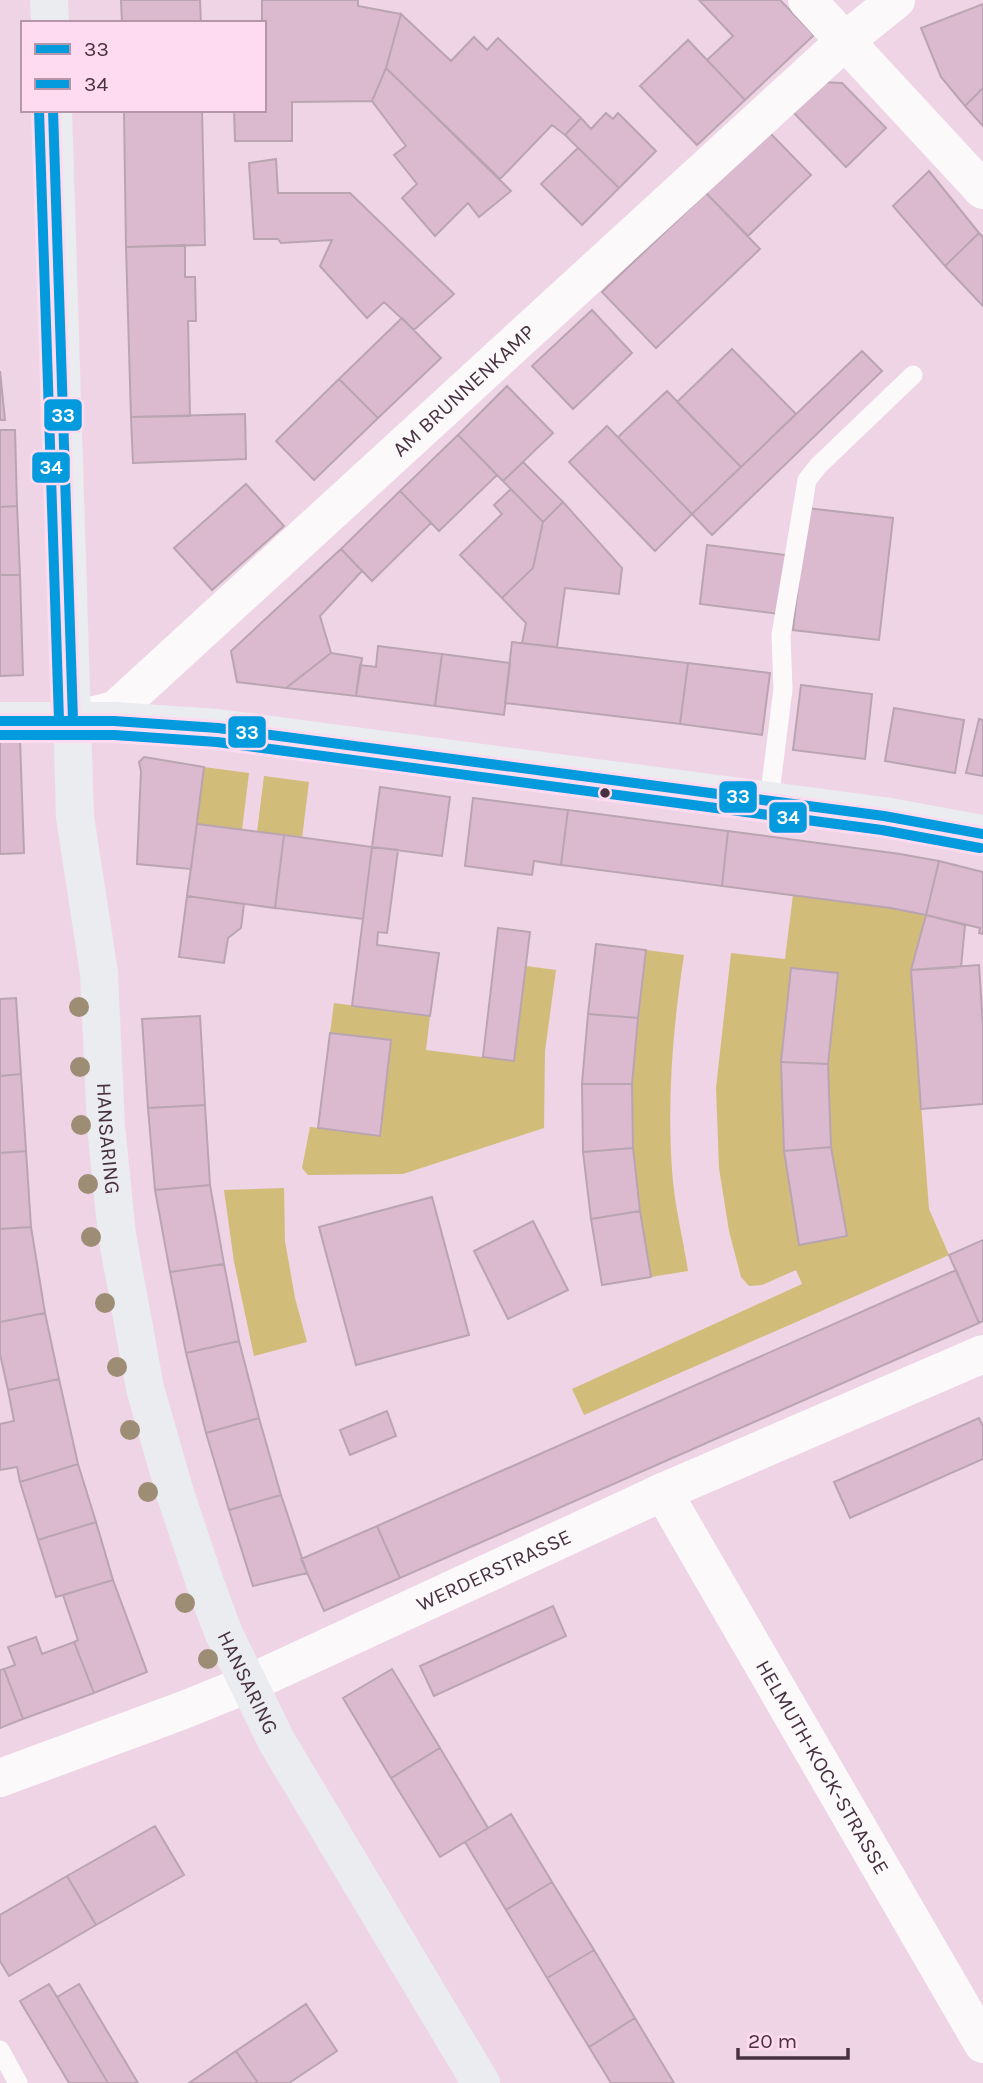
<svg xmlns="http://www.w3.org/2000/svg" width="983" height="2083" font-family="Karla,sans-serif">
<rect width="100%" height="100%" fill="#eed4e4"/>
<path fill="#d2bc79" d="M204,767l45,6 -7,57 -45,-6z
M264,776l45,6 -7,56 -45,-6z
M793,895l98,13 35,7 -15,55 18,239 20,46 -365,160 -12,-26 230,-105 -6,-14 -34,15 -13,1 -8,-9 -12,-46 -10,-63 -3,-80 15,-135 54,6z
M646,950l38,5c-11,72 -17,142 -12,215 2,33 11,68 16,101l-37,6c-11,-64 -21,-128 -19,-193 2,-45 9,-89 14,-134z
M526,966l30,4 -11,81 -1,77 -141,46 -95,1 -6,-7 8,-41 70,8 11,-95 -61,-7 4,-30 96,13 -4,34 88,11z
M284,1188l1,53 10,57 12,44 -53,14 -20,-94 -10,-72z"/>
<path fill="#dbbad0" stroke="#baa4b2" stroke-width="2" d="M121,0h79l1,23h-79z
M262,0h96v6l43,8 -15,54 -14,33 -80,1v39h-57l-1,-31h30v-87h-2z
M699,0h81l34,35 -69,65 -38,-40 26,-24z
M983,4v84l-18,18 -24,-29 -20,-49z
M401,14l50,47 23,-24 13,13 11,-12 83,80 -16,17 -13,-10 -52,54 -114,-111z
M688,40l57,60 -48,45 -57,-59z
M386,68l125,123 -32,26 -11,-14 -33,33 -33,-38 15,-14 -23,-29 12,-9 -34,-45z
M820,82l22,1 44,45 -40,39 -55,-57z
M983,88v38l-18,-20z
M124,110h78l3,135 -79,2z
M606,113l7,6 5,-6 38,38 -37,37 -54,-53 16,-17 10,11z
M769,132l42,43 -63,61 -42,-43z
M578,148l41,40 -37,37 -41,-41z
M276,159l2,34h72l104,101 -40,36 -30,-28 -17,16 -47,-52 12,-26 -51,3 -3,-4h-24l-5,-76z
M929,171l50,62 -34,33 -52,-60z
M706,193l54,56 -104,99 -54,-56z
M979,233l4,4v69l-38,-40z
M185,245v32h10l1,44h-8l2,95 -59,1 -5,-170z
M592,310l40,43 -59,56 -41,-43z
M402,318l39,40 -63,60 -39,-39z
M732,349l64,65 -55,53 -64,-65z
M862,351l20,20 -170,164 -20,-21z
M0,371l5,49h-5z
M339,379l39,39 -64,62 -38,-39z
M507,386l46,47 -50,48 -45,-46z
M667,391l74,76 -49,47 -74,-77z
M245,414l1,45 -113,4 -2,-46z
M607,426l85,88 -37,37 -86,-89z
M0,430h15l2,76 -17,1z
M458,435l39,40 -58,56 -39,-40z
M523,462l40,40 -20,20 -40,-41z
M246,484l38,42 -72,64 -38,-42z
M511,489l32,33 -10,46 -31,30 -42,-43 42,-41 -8,-9z
M400,491l31,32 -59,58 -31,-32z
M563,502l59,66 -3,26 -54,-6 -8,59 -35,-4 4,-20 -24,-25 31,-30 10,-46z
M17,506l3,69h-20v-68z
M807,508l86,10 -14,122 -86,-10z
M707,545l79,10 -7,59 -79,-10z
M341,549l21,22 -42,45 11,37 -45,35 -49,-6 -6,-31z
M0,575h20l3,100 -23,1z
M512,642l176,21 -8,61 -175,-21z
M378,646l64,8 -7,52 -79,-10 4,-31 16,2z
M331,653l31,5 -6,38 -70,-8z
M442,654l68,9 -6,52 -69,-9z
M688,663l82,10 -8,62 -82,-11z
M801,685l71,9 -7,65 -72,-9z
M894,708l70,12 -9,53 -70,-12z
M979,719l4,1v56l-17,-3z
M20,739l4,114 -24,1v-114z
M144,757l60,10 -13,102 -54,-5 4,-93 -2,-9z
M380,787l70,10 -8,59 -70,-9z
M473,798l95,12 -7,55 -27,-4 -2,14 -67,-9z
M568,810l160,21 -6,55 -161,-21z
M197,824l87,11 -9,73 -88,-12z
M728,831l172,23 39,7 -13,54 -35,-7 -169,-22z
M284,835l88,12 -9,72 -88,-11z
M372,847l26,3 -11,83 -9,-1 -1,13 62,8 -9,63 -78,-10z
M939,861l44,11v62l-4,-1 1,-5 -54,-13z
M187,896l57,8 -3,24 -13,10 -4,25 -45,-6z
M926,915l39,10 -4,42 -50,3z
M498,928l32,4 -16,129 -31,-4z
M596,944l50,6 -8,68 -50,-4z
M979,965l4,61v78l-62,5 -10,-139z
M791,968l47,5 -10,91 -47,-2z
M16,998l5,76 -21,2v-77z
M588,1014l50,4 -6,66h-50z
M200,1016l5,89 -57,3 -6,-89z
M330,1033l61,7 -11,96 -62,-8z
M781,1062l47,2 3,83 -47,4z
M21,1074l5,77 -26,2v-77z
M582,1084h50l1,64 -50,4z
M205,1105l5,80 -55,5 -7,-82z
M831,1147l16,89 -48,9 -15,-94z
M633,1148l7,63 -49,8 -8,-67z
M26,1151l5,76 -31,2v-76z
M210,1185l14,79 -54,8 -15,-82z
M432,1197l37,138 -113,30 -37,-138z
M640,1211l11,66 -49,8 -11,-66z
M533,1221l35,69 -60,29 -34,-68z
M31,1227l14,86 -45,9v-93z
M983,1240v81l-4,2 -30,-68z
M224,1264l15,77 -53,12 -16,-81z
M956,1270l23,53 -579,255 -23,-52z
M45,1313l14,66 -51,11 -8,-36v-32z
M239,1341l20,77 -53,15 -20,-80z
M59,1379l19,85 -58,18 -3,-15 -17,3v-46l14,-3 -6,-31z
M387,1411l9,25 -46,19 -10,-25z
M259,1418l22,77 -52,15 -23,-77z
M979,1418l4,8v33l-133,59 -16,-36z
M78,1464l18,58 -58,18 -18,-58z
M281,1495l26,78 -54,13 -24,-76z
M96,1522l17,58 -57,17 -18,-57z
M377,1526l23,52 -76,33 -23,-52z
M113,1580l34,92 -53,21 -20,-51 4,-2 -15,-45z
M553,1606l13,30 -132,60 -14,-30z
M36,1637l6,17 32,-12 20,51 -71,26 -19,-50 11,-4 -7,-18z
M4,1669l19,50 -23,9v-58z
M392,1669l48,79 -49,30 -48,-80z
M440,1748l48,80 -48,29 -49,-79z
M511,1814l41,68 -46,28 -41,-68z
M155,1826l29,49 -88,50 -29,-49z
M67,1876l29,49 -87,51 -9,-15v-46z
M552,1882l42,68 -47,28 -41,-68z
M594,1950l41,68 -46,29 -42,-69z
M49,1984l8,13 51,86h-39l-49,-82z
M79,1984l59,99h-30l-51,-86z
M306,2004l31,47 -48,32h-31l-22,-32z
M635,2018l39,65h-63l-22,-36z
M236,2051l22,32h-69z"/>
<g fill="none" stroke-linecap="round" stroke-linejoin="round">
<path stroke="#fcf9fb" stroke-width="19" d="M769,801l14,-112 -2,-54 26,-155 11,-14 95,-91
M0,2050l18,33"/>
<g stroke="#fcf9fb" stroke-width="38">
<path d="M807,0l176,190"/>
<path id="s1" d="M75,720l40,-10 730,-669 51,-41"/>
<path id="s2" d="M663,1492l320,552"/>
<path id="s3" d="M0,1778l181,-67 67,-27 415,-192 320,-138"/>
</g>
<g stroke="#eaecf0" stroke-width="38">
<path d="M49,0l1,23"/>
<path id="s4" d="M53,110l22,707 24,156 7,153 11,109 28,153 30,105 31,93 18,48 53,108 204,341"/>
<path d="M0,721h114l104,7 666,88 99,18"/>
</g>
<g stroke="#ffdbf1" stroke-width="16">
<path id="bus-1" d="M53,110l20,610
M0,721h114l104,7 666,88 99,18"/>
</g>
<g stroke="#ffdbf1" stroke-width="16">
<path id="bus-2" d="M39,110l20,610
M0,735h114l103,7 665,88 98,18"/>
</g>
<use href="#bus-1" stroke="#049ade" stroke-width="10"/>
<use href="#bus-2" stroke="#049ade" stroke-width="10"/>
</g>
<g fill="#9e8d75">
<circle cx="79" cy="1007" r="10"/>
<circle cx="80" cy="1067" r="10"/>
<circle cx="81" cy="1125" r="10"/>
<circle cx="88" cy="1184" r="10"/>
<circle cx="91" cy="1237" r="10"/>
<circle cx="105" cy="1303" r="10"/>
<circle cx="117" cy="1367" r="10"/>
<circle cx="130" cy="1430" r="10"/>
<circle cx="148" cy="1492" r="10"/>
<circle cx="185" cy="1603" r="10"/>
<circle cx="208" cy="1659" r="10"/>
</g>
<circle fill="#483140" stroke="#ffdbf1" stroke-width="2.5" cx="605" cy="793" r="6"/>
<g text-anchor="middle" dominant-baseline="central" stroke-width="7" stroke-linejoin="round" paint-order="stroke">
<g font-size="21" fill="#483140" stroke="#ffdbf1">
<text stroke="none"><textPath href="#s1" startOffset="514">AM BRUNNENKAMP</textPath></text>
<text stroke="none"><textPath href="#s4" startOffset="1031">HANSARING</textPath></text>
<text stroke="none"><textPath href="#s3" startOffset="536">WERDERSTRASSE</textPath></text>
<text stroke="none"><textPath href="#s4" startOffset="1596">HANSARING</textPath></text>
<text stroke="none"><textPath href="#s2" startOffset="318">HELMUTH-KOCK-STRASSE</textPath></text>
</g>
</g>
<g stroke="#ffdbf1" stroke-width="2.5">
<rect x="43" y="398" width="40" height="34" rx="7" fill="#049ade"/>
<rect x="31" y="451" width="40" height="33" rx="7" fill="#049ade"/>
<rect x="227" y="715" width="40" height="34" rx="7" fill="#049ade"/>
<rect x="718" y="780" width="40" height="34" rx="7" fill="#049ade"/>
<rect x="768" y="801" width="40" height="33" rx="7" fill="#049ade"/>
</g>
<g font-size="19" text-anchor="middle" font-weight="bold" fill="#fff">
<text x="63" y="422">33</text>
<text x="51" y="474">34</text>
<text x="247" y="739">33</text>
<text x="738" y="803">33</text>
<text x="788" y="824">34</text>
</g>
<rect x="21" y="21" width="245" height="91" fill="#ffdbf1" stroke="#b697aa" stroke-width="2"/>
<rect x="35" y="44" width="35" height="10" fill="#049ade" stroke="#b697aa" stroke-width="2"/>
<text x="84" y="56" font-size="21" fill="#483140">33</text>
<rect x="35" y="79" width="35" height="10" fill="#049ade" stroke="#b697aa" stroke-width="2"/>
<text x="84" y="91" font-size="21" fill="#483140">34</text>
<path d="M738 2048v10h110v-10" fill="none" stroke="#483140" stroke-width="3.5"/>
<text x="748" y="2048" font-size="21" fill="#483140" stroke="#ffdbf1" stroke-width="5" paint-order="stroke">20 m</text>
</svg>
